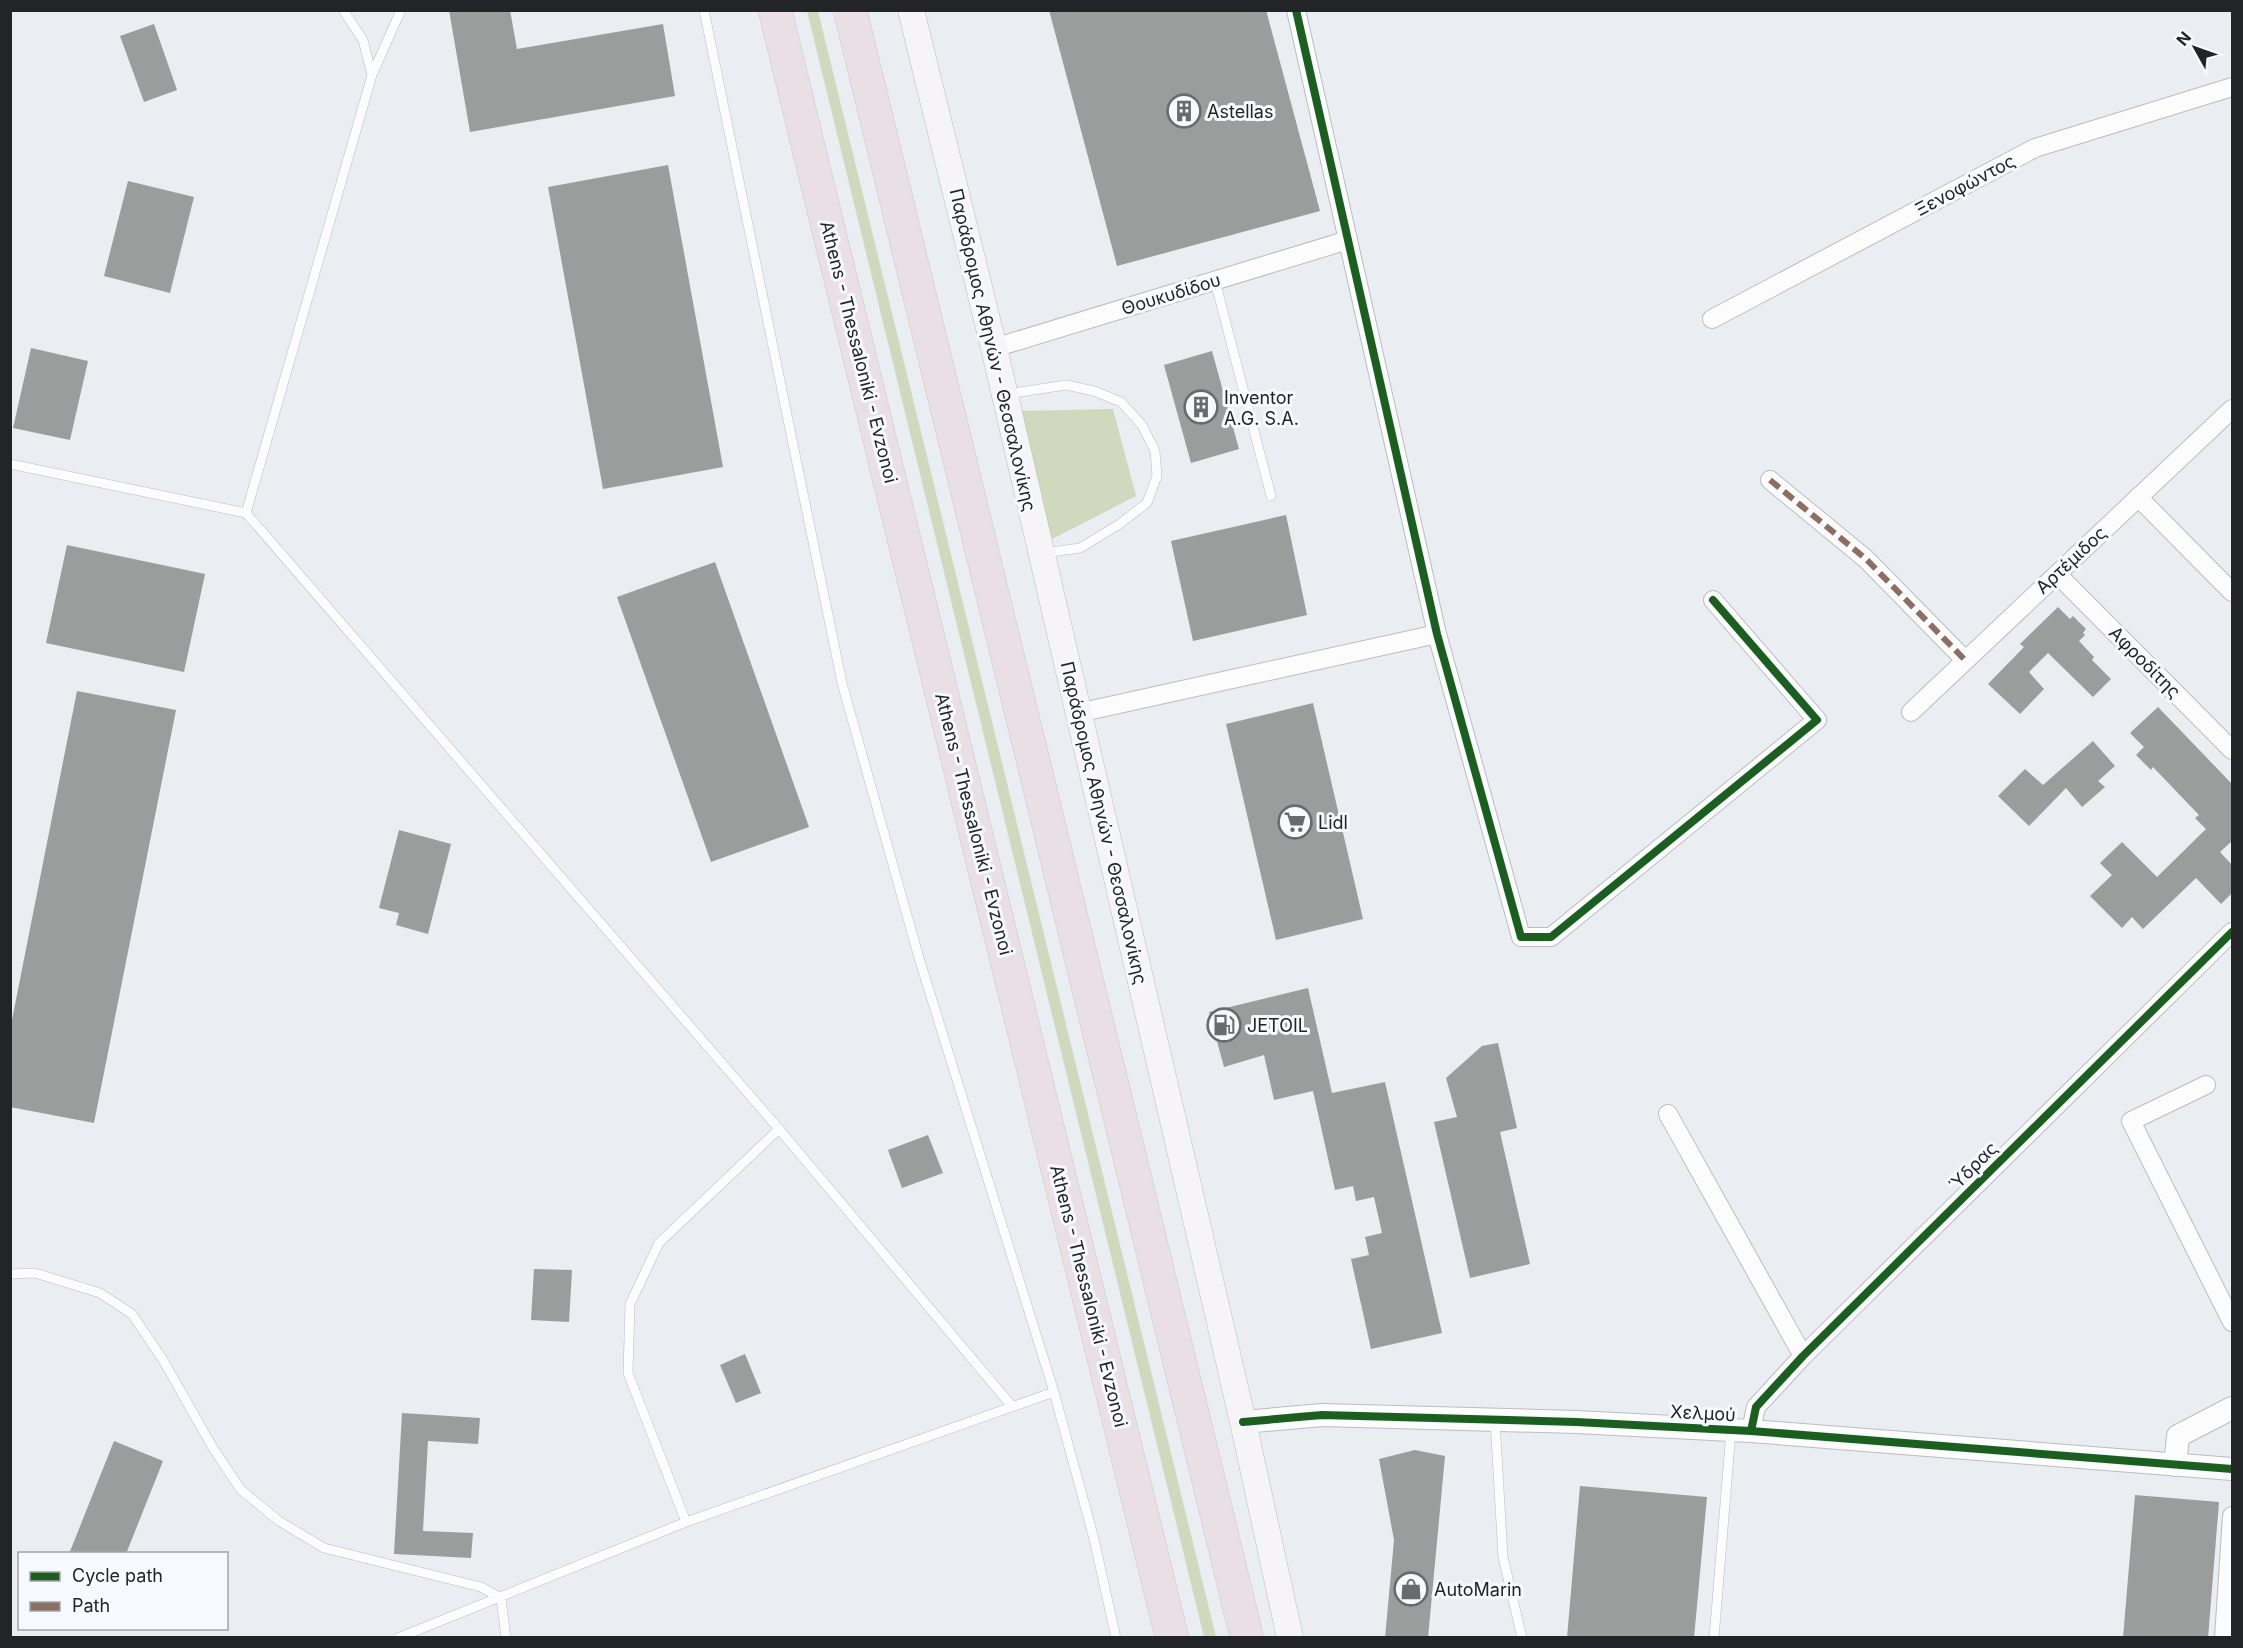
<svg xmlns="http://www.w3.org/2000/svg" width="2243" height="1648" font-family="Inter,sans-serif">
<rect width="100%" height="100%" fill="#eaedf1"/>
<path fill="#d0d8bd" d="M807,11h11l398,1626h-12z
M1113,409l23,87 -86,44 -29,-129z"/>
<path fill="#9b9c9c" d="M449,10h61l7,39 146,-25 12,72 -205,36z
M1049,10h217l54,201 -203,55z
M154,24l23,66 -33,12 -24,-66z
M668,165l55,302 -120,22 -55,-302z
M128,181l66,16 -24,96 -66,-17z
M31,348l57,13 -18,79 -57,-12z
M1212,351l27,98 -48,14 -27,-98z
M1286,515l21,100 -114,26 -22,-100z
M67,545l138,29 -21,98 -138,-29z
M715,562l94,265 -98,35 -94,-265z
M2058,607l12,12 3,-3 13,13 -3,4 2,2 -6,6 15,16 -2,3 19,19 -18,18 -45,-44 -19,19 15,17 -24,25 -32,-30 36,-37 -4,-3z
M77,691l99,19 -82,413 -84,-16v-77z
M1313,703l50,216 -87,21 -50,-216z
M2158,707l74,77v57l-12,11 12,13v28l-11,11 -25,-26 -53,51 -11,-12 -10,11 -32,-32 22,-21 -12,-12 22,-21 35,35 49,-48 -11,-11 4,-3 -46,-48 -2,3 -15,-15 8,-8 -14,-14z
M2093,741l22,25 -17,15 7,6 -23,20 -16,-19 -37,38 -31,-30 27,-27 18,16z
M399,830l52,14 -23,90 -32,-9 3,-12 -20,-5z
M1308,988l24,105 53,-11 57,251 -71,16 -20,-90 18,-4 -4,-18 17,-4 -8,-36 -18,4 -3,-15 -18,4 -22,-99 -39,9 -10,-45 -40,12 -15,-55z
M1498,1043l19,85 -17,4 30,132 -60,14 -36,-156 23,-5 -11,-39 36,-32z
M928,1135l15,38 -41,15 -14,-38z
M534,1269l38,1 -3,52 -38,-2z
M745,1354l16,39 -25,10 -16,-38z
M402,1413l78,5 -2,26 -50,-3 -5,90 50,2 -2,25 -77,-4z
M114,1441l49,20 -37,93h-57z
M1415,1450l30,6 -17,182h-43l9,-98 -15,-81z
M1580,1486l127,11 -13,141h-127z
M2135,1495l84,7 -11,136h-85z"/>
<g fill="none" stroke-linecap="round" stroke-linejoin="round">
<g stroke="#bbbdc0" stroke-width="10">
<path id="service" d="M343,10l20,30 9,35 -126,438 533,616 232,276
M704,10l138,673 77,275 135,434
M372,75l29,-65
M1215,281l56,215
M1007,394l59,-9 28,6 27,11 21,23 13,26 2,25 -10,27 -29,22 -38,23 -36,5
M10,464l236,49
M10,1274l25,-1 65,20 32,21 31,46 50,88 28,42 38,31 45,27 157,39 20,11
M1495,1420l8,137 19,81
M686,1522l-58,-149 2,-69 29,-61 120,-114
M501,1598l5,40
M398,1638l288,-116 368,-130 40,147 22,99
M1714,1638l17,-207"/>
</g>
<g stroke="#bbbdc0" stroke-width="20">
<path id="minor" d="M1296,10l141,624 84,303h30l266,-217 -104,-120
M1712,319l323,-171 197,-61
M994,348l354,-108
M1770,480l96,79 99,101
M2138,497l94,95
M2057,574l175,176
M1911,712l321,-303
M1078,713l359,-79
M2206,1085l-75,36 101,201
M1668,1114l135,242
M1751,1431l5,-24 47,-51 429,-424
M2224,1638l8,-122"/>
</g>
<g stroke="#bbbdc0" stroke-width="24">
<path id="tertiary" d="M1243,1422l79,-7 254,7 175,9 481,38
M2175,1465l3,-29 54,-28"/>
</g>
<g stroke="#bbbdc0" stroke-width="27">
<path id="secondary" d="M911,10l83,338 249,1074 47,216"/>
</g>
<g stroke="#c8c9cb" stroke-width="34">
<path id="motorway" d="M775,10l397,1628
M850,10l397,1628"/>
</g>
<use href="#service" stroke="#fcfcfd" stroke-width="9"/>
<use href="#minor" stroke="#fcfcfd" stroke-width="18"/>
<use href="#tertiary" stroke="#fcfcfd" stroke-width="22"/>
<use href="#secondary" stroke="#f6f4f6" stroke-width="26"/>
<use href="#motorway" stroke="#e9dfe5" stroke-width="33"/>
<path stroke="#8d6e63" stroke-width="6" stroke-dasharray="12 6" stroke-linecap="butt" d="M1770,480l96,79 99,101"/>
<g stroke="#f6f9fe" stroke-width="11">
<path id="cycleway" d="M1296,10l141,624 84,303h30l266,-217 -104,-120
M1243,1422l79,-7 254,7 175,9 481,38
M1751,1431l5,-24 47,-51 429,-424"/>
</g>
<use href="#cycleway" stroke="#1b5e20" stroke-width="8"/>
</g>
<defs>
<g id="building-ring" transform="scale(1.725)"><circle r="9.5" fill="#f6f9fe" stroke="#696a6e" stroke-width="1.5"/><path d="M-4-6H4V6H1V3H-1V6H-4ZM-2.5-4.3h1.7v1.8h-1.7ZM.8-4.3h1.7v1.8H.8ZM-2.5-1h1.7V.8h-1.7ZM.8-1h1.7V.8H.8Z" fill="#696a6e"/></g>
<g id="supermarket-ring" transform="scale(1.725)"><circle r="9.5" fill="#f6f9fe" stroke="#696a6e" stroke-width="1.5"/><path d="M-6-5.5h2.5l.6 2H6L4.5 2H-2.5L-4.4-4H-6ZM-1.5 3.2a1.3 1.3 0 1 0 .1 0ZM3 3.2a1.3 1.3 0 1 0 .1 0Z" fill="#696a6e"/></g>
<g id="fuel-ring" transform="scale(1.725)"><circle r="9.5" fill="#f6f9fe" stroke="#696a6e" stroke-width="1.5"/><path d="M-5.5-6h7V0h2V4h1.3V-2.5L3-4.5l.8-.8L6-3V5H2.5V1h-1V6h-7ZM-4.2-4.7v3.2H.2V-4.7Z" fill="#696a6e"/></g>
<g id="shop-ring" transform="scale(1.725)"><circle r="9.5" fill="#f6f9fe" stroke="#696a6e" stroke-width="1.5"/><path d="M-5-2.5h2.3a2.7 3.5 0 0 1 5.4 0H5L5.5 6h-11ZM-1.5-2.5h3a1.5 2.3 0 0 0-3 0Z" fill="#696a6e"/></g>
</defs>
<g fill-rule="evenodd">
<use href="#building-ring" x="1184" y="111"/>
<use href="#building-ring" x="1201" y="407"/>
<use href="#supermarket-ring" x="1295" y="822"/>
<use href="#fuel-ring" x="1224" y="1025"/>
<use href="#shop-ring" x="1411" y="1589"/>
</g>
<g text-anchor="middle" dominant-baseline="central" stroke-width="6" stroke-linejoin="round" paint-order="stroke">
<g font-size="18" fill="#232427" stroke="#f6f9fe" text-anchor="start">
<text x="1207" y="111">Astellas</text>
<text x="1224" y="397">Inventor<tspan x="1224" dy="21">A.G. S.A.</tspan></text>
<text x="1318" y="822">Lidl</text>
<text x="1247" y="1025">JETOIL</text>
<text x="1434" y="1589">AutoMarin</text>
</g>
<g font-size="18" fill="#232427" stroke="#f6f9fe">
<text transform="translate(1965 185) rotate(-28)">Ξενοφώντος</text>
<text transform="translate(1171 294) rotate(-17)">Θουκυδίδου</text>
<text transform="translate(993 350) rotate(77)">Παράδρομος Αθηνών - Θεσσαλονίκης</text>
<text transform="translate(859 352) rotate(76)">Athens - Thessaloniki - Evzonoi</text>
<text transform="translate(2071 560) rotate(-43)">Αρτέμιδος</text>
<text transform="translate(2145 662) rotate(45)">Αφροδίτης</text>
<text transform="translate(1104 823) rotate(77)">Παράδρομος Αθηνών - Θεσσαλονίκης</text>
<text transform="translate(974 824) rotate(76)">Athens - Thessaloniki - Evzonoi</text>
<text transform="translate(1973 1166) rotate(-45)">Ύδρας</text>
<text transform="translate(1089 1296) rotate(76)">Athens - Thessaloniki - Evzonoi</text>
<text transform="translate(1703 1413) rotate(3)">Χελμού</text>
</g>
</g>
<rect width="2243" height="1648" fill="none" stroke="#232427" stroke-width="24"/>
<rect x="18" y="1552" width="210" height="78" fill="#f6f9fe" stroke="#a2a4a8" stroke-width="1.5"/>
<rect x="30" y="1572" width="30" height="9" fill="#1b5e20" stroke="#a2a4a8" stroke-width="1.5"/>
<text x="72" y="1582" font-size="18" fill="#232427">Cycle path</text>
<rect x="30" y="1602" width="30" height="9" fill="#8d6e63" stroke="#a2a4a8" stroke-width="1.5"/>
<text x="72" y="1612" font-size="18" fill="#232427">Path</text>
<g transform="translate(2195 48) rotate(310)" stroke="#f6f9fe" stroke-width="4.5" paint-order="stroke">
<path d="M0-4.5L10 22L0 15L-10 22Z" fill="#232427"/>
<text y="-9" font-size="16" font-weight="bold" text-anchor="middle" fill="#232427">N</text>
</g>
</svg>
